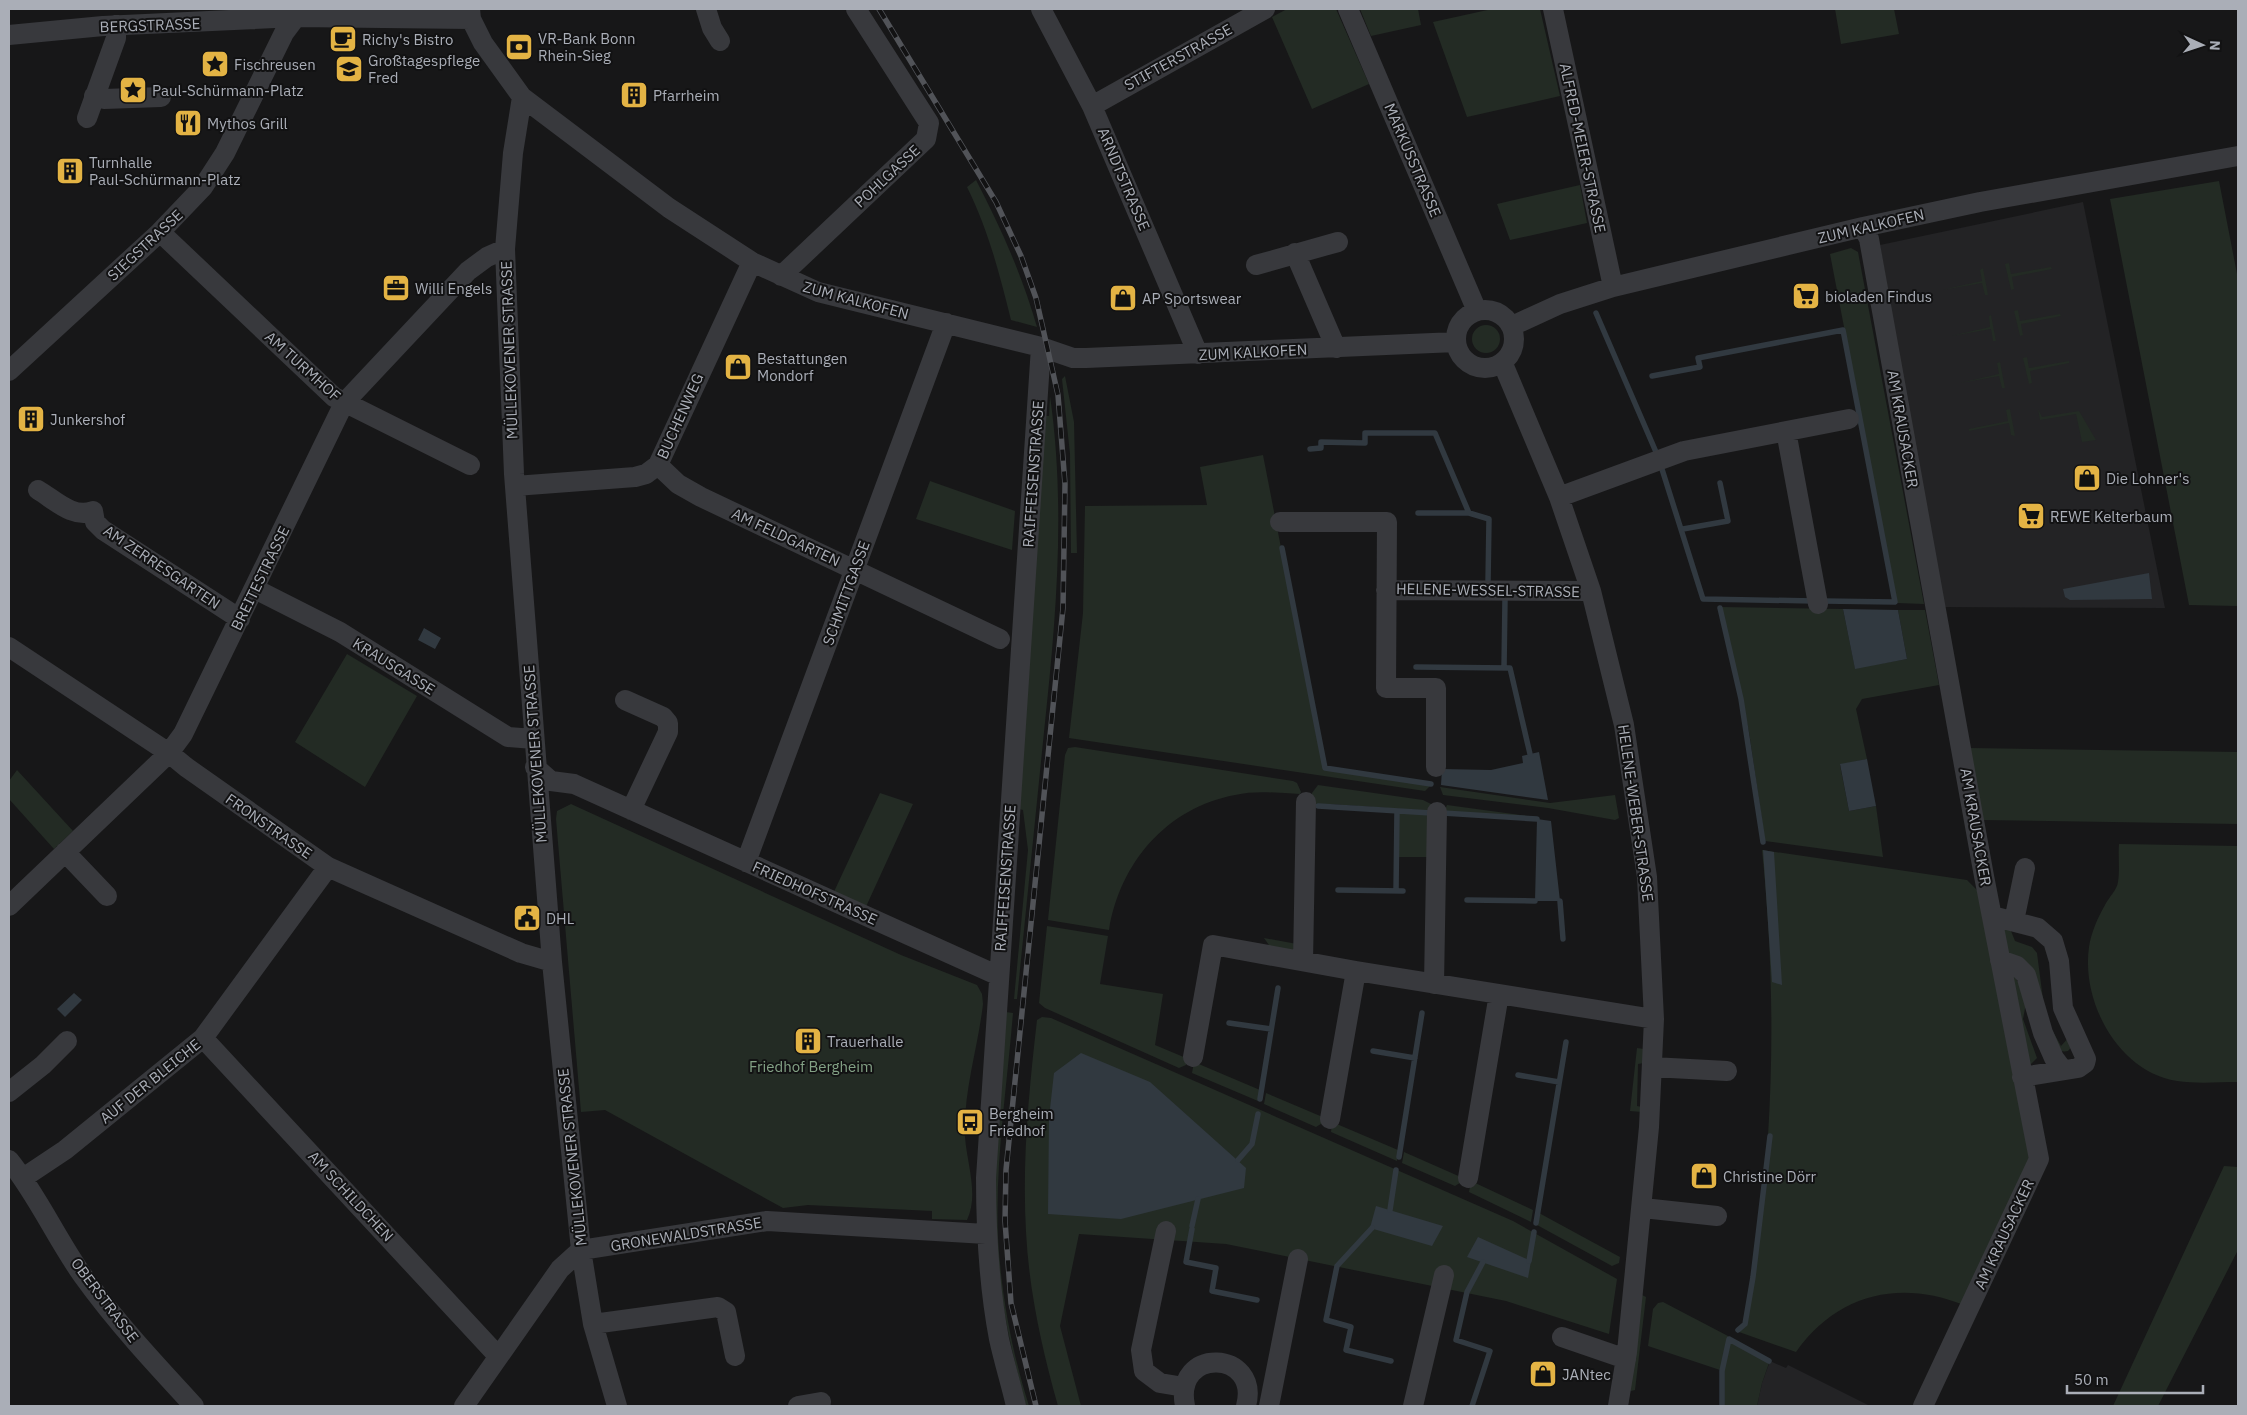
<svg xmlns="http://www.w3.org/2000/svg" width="2247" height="1415" font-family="'IBM Plex Sans',sans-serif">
<rect width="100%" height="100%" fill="#171718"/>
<path fill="#232325" d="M2083,202l82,406 -223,-1 -62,-362z
M1770,1361l16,7 2,-3 82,41h-113l5,-23z"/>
<path fill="#232b24" d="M1287,9h49l33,75 -57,25 -40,-92z
M1360,9h58l3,16 -50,11z
M1492,9h48l20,87 -93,21 -34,-95z
M1835,9h59l5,25 -58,10z
M976,180c25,48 46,95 61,147l-26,-7c-12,-48 -22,-88 -44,-133z
M2219,181l19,98v327l-49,-1 -79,-406z
M1580,185l7,38 -77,17 -13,-36z
M1851,248l7,4 66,352 -27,-1 -67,-349z
M2009,263l2,11 40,-7 1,2 -40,8 2,12 -3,1 -6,-26z
M1983,268l5,27h-3l-3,-12 -40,7 40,-9 -2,-11z
M2018,310l2,11 40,-7 1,2 -40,8 2,11 -3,1 -6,-25z
M1991,315l5,26h-3l-2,-12 -40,7 39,-9 -1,-11z
M1472 339a14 14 0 1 1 28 0a14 14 0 1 1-28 0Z
M2027,357l2,11 40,-7v2l-39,8 2,12 -3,1 -6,-26z
M2000,362l5,26h-3l-3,-12 -39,7 39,-9 -2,-11z
M1065,376l9,46 3,131h-6l-1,-99 -8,-75z
M1050,396c16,112 6,224 -6,336 -9,89 -18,178 -27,267h-3l14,-149 -5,-40 -4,-1 26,-393h4z
M2010,409l5,27 -4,-1 -2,-12 -40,8v-2l39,-8 -2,-11z
M2038,409l4,8 37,-6 17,29 -14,2 -6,-28 -36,6z
M1263,455l61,314 107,16 -6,6 -356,-53 14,-125 2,-107 122,-1 -7,-38z
M930,481l85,30 -3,39 -96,-31z
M1721,607l122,2 12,59 52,-9 -9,-49h27l14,75 -77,14 -6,10 11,50 -27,6 9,46 27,-5 7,51 -118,-16 -16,-109z
M347,654l70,42 -52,91 -70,-45z
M1075,747l218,34 4,2 4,9 -1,2c-22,-1 -44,-4 -65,1 -69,13 -115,68 -126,135l-61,-10 17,-165 3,-7z
M1970,748l268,4v72l-255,-4z
M17,770l56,61 -19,18 -45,-50v-18z
M1318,785l105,15 8,4v7l-101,-7 -19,2 1,-13z
M1440,787l110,16 65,-8 4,23 -4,2 -67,-12 -105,-13z
M880,793l33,11 -49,107 -32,-15z
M571,804l330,151 76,30 5,9 1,10c-5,44 -20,88 -18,133 2,27 14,58 2,83l-35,-1v-8l-124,-6 -25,3 -178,-98 -24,2 -25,-293 1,-8z
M1447,805l89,12 -1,1 -91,-6z
M1398,812l33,2 -1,43h-32z
M2119,844l119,2v236c-19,0 -41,2 -61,-1 -58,-9 -96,-78 -88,-134 2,-14 9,-30 16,-42 4,-8 12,-15 13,-23 2,-12 0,-26 1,-38z
M1762,850l205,30 12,12 52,271 -67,142c-65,-26 -127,-11 -168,47l-57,-20 7,-6 10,-58 15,-131 -3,-1c6,-95 4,-190 -6,-286z
M1047,926l61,10 -8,48 63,10 -8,51 31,13v7l-7,3 -134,-60 -6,-5z
M2009,926l6,15 17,6 5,6 7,54 6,19 11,20 9,-10 3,9 -5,6c-26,7 -29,-64 -35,-79 -6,-16 -15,-10 -24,-18 -5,-6 -5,-19 -6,-27z
M1264,938l33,6 -5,8 -21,-4z
M2012,977h3l12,21 -4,21 14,39 -6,6 -2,-1z
M1006,1012l7,1c-6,74 -18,149 -15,224 3,57 14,115 31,169h-3c-13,-49 -25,-99 -29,-150 -6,-81 4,-163 9,-244z
M1042,1017l9,1 462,203 104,58 -8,55 -103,-33 -280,-57 -147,-10 -19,92 21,80h-23c-16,-57 -29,-115 -32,-174 -4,-71 3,-142 11,-212z
M1637,1048l7,1v14l-6,1 -1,42 5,1v5l-12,-1z
M1194,1062l66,28 -2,11 -66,-28z
M1266,1093l59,25 -1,4 -8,5 -52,-23z
M1332,1122l66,28 -1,11 -66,-29z
M1404,1152l59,26v3l-8,5 -53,-23z
M2224,1166l14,1v83l-80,156h-45z
M1471,1181l62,29 -2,12 -62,-30z
M1539,1213l81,44 -1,6 -7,3 -75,-41z
M1642,1295l4,2 -11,93 -4,1 -3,-2z
M1663,1302l65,34 -1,4 42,23 -7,20 -5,23h-34v-35l-75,-25 5,-37 5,-6z"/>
<path fill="#313940" d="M2149,573l3,26 -82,1 -5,-3 -2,-8z
M1843,609l55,1 9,49 -52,10z
M424,628l17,10 -6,11 -17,-9z
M1539,752l9,48 -107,-15 1,-16 49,1 32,-7 -1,-7z
M1867,759l9,47 -27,5 -9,-47z
M1537,819l14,2 9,80h-25z
M1763,850l11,2 8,133 -10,-3z
M74,993l8,7 -17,17 -8,-8z
M1081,1053l69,29 96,86 -2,20 -123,31 -73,-5 1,-96 5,-45z
M1376,1206l67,20 -11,20 -62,-18z
M1478,1237l53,24 -3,17 -61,-21z"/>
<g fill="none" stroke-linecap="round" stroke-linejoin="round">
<path stroke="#313940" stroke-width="5.5" d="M1596,313l60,139
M1652,376l48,-9 -2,-9 145,-28 52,272 -72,-1
M1310,449l11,-1v-6l44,1v-10h70l34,80
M1661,466l42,133 111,2
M1418,513h51l20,6 -1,64
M1683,529l45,-8 -8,-38
M1282,548l43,220 106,16
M1720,608l21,91 22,143
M1416,667l94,1 20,86
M1504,668l1,-69
M1318,806l113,7
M1443,813l94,6
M1338,890l65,1
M1396,891l1,-80
M1467,900l68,1
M1560,901l3,38
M1229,1023l42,6
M1373,1051l42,7
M1518,1075l41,7
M1260,1099l18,-111
M1399,1157l23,-144
M1238,1160l14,-16 6,-30
M1390,1210l6,-40
M1536,1223l30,-181
M1192,1226l6,-27
M1372,1228l-35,38 -11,54 25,7 -5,23 45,11
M1192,1229l-6,33 30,6 -4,23 45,9
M1529,1261l5,-29
M1738,1330l7,-6 8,-47 17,-141
M1472,1406l18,-55 -34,-11 11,-48 16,-30
M1722,1406v-35l7,-32 40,22"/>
<path stroke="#38393d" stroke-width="20" d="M470,9l1,10 12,24 39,54 147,111 83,54 66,30 223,55 32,11h13l370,-16
M706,9l6,19 8,13
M1041,9l51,97 106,248
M1348,9l129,302
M1553,9l60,278
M9,35l94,-9 193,-9 175,2
M94,96l10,3 57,-2
M522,97l-9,56 -8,96 9,225 38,488 29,288 12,74 24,82
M1092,106l173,-97
M87,118l29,-80v-13
M1863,227l6,12 115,637 55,283 -116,247
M160,232l174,165 136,68
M1295,253l41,95
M1256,265l82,-23
M781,276l145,-137 3,-16 -73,-114
M1456 339a29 29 0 1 1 58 0a29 29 0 1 1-58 0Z
M1512,326l48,-22 53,-17 250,-60 117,-25 258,-46
M1503,364l56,133 32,94 33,134 23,152 7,142 -5,108 -22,225 -9,54
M9,371l151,-139 43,-45 22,-34 59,-120 12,-16
M1786,431l32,173
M658,465l20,19 23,13 299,142
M515,486l120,-9 11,-3 12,-9 94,-203
M38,490c17,10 35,29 55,21l2,11 8,8 137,89
M1559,497l125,-46 165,-32
M1280,522h107l-1,166h50v79
M255,589l85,43 168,105 26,2
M1386,590l205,1
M9,647l160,106 17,14 142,100 193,86 31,9
M625,700l38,17 5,6v9l-37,78
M535,767l16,14 23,3 425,192
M65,852l42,44
M746,862l200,-539
M9,906l160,-153 14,-19 161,-331 124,-132 19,-14 18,-8
M1992,916l46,12 15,13 6,20 4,47 23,51 -1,4 -7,5 -56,9
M2014,921l11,-53
M2000,960l17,6 9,9 17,58 11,25 9,12
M1303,961l3,-159
M1434,984l3,-172
M203,1038l295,318
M1193,1057l20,-112 143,26 298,48
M1652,1067l75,4
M9,1092l34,-27 24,-24
M1330,1119l26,-148
M9,1160c29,36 47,78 74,116 33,46 73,89 111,130
M23,1178l42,-28 138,-112 125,-171
M1468,1178l31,-184
M1643,1208l74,8
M1166,1231l-25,119 3,21 16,12 24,4
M593,1324l125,-17 8,5 9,44
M1562,1337l64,22
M464,1406l96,-137 21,-19 186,-29 219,13
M798,1406l23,-4
M1016,1406c-5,-22 -12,-44 -17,-67 -10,-53 -13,-107 -13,-161l55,-831
M1185,1406c-12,-60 76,-56 61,0
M1269,1406l29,-147
M1413,1406l31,-131"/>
<g stroke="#515358" stroke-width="5.5">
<path id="rail" d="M879,9l117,193 25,54 15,42 22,97 7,89 -2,124 -57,562 -1,51 6,82 25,103"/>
</g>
<use href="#rail" stroke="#121213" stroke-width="4" stroke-dasharray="11" stroke-linecap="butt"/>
</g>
<defs>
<g id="cafe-square" transform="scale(1.4375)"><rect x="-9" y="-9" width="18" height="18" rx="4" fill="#e3b344" stroke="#121213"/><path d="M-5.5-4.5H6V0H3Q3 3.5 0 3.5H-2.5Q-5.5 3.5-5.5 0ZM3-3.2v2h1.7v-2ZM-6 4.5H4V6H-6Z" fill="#111"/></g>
<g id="bank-square" transform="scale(1.4375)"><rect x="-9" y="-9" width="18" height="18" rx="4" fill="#e3b344" stroke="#121213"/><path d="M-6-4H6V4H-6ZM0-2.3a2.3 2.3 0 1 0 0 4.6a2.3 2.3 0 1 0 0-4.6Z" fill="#111"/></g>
<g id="sight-square" transform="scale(1.4375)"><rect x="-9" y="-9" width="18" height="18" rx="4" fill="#e3b344" stroke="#121213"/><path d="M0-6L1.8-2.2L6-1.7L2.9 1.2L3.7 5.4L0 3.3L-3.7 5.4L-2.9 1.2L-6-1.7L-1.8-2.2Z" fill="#111"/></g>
<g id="school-square" transform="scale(1.4375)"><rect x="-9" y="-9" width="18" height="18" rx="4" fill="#e3b344" stroke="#121213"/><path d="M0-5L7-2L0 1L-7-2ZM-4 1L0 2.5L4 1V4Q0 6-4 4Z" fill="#111"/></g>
<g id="building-square" transform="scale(1.4375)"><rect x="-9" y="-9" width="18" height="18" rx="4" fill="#e3b344" stroke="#121213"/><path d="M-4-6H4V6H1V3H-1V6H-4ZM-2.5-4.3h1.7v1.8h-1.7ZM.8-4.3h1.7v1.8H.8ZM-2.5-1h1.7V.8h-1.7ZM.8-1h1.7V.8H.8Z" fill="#111"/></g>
<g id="restaurant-square" transform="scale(1.4375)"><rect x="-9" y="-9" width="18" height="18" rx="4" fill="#e3b344" stroke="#121213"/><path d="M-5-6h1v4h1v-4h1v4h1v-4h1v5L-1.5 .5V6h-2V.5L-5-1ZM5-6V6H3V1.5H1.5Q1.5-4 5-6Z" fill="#111"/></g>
<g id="office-square" transform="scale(1.4375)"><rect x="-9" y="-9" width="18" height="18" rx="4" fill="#e3b344" stroke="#121213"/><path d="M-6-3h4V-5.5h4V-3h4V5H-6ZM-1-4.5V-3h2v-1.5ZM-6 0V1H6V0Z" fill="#111"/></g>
<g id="supermarket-square" transform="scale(1.4375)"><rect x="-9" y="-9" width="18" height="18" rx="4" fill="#e3b344" stroke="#121213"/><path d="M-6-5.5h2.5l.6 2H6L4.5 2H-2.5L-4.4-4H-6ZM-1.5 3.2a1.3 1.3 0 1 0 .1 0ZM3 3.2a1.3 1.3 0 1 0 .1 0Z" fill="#111"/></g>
<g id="shop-square" transform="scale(1.4375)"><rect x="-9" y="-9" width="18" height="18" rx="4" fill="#e3b344" stroke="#121213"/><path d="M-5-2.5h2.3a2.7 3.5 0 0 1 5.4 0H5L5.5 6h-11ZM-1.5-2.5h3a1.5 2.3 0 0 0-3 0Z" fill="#111"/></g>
<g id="civic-square" transform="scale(1.4375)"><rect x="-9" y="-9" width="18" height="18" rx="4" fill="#e3b344" stroke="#121213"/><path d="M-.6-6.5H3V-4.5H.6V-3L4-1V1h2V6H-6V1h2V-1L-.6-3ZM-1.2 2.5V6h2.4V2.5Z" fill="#111"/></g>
<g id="bus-square" transform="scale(1.4375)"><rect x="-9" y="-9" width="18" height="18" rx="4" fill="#e3b344" stroke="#121213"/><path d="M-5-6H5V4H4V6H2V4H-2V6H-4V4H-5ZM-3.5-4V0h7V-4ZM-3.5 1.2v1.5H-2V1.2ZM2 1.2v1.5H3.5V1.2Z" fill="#111"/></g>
</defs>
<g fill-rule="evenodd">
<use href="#cafe-square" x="343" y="39"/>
<use href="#bank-square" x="519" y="47"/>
<use href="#sight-square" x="215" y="64"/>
<use href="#school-square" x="349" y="69"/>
<use href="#sight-square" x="133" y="90"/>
<use href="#building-square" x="634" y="95"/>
<use href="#restaurant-square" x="188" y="123"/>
<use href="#building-square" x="70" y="171"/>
<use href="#office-square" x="396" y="288"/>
<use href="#supermarket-square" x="1806" y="296"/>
<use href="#shop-square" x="1123" y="298"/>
<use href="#shop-square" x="738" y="367"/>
<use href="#building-square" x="31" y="419"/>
<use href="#shop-square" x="2087" y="478"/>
<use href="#supermarket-square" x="2031" y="516"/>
<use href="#civic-square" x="527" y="918"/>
<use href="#building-square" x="808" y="1041"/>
<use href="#bus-square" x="970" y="1122"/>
<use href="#shop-square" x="1704" y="1176"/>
<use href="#shop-square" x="1543" y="1374"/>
</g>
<g text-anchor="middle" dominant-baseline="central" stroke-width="4" stroke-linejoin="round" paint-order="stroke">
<g font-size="15" fill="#aaaeb7" stroke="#121213">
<text transform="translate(150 25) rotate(-2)">BERGSTRASSE</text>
<text transform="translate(1178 57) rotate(-29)">STIFTERSTRASSE</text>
<text transform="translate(1583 148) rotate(78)">ALFRED-MEIER-STRASSE</text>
<text transform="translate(1413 160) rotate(67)">MARKUSSTRASSE</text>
<text transform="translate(887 176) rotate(-43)">POHLGASSE</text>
<text transform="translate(1124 179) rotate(67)">ARNDTSTRASSE</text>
<text transform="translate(1871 226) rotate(-13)">ZUM KALKOFEN</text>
<text transform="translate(145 245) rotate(-43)">SIEGSTRASSE</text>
<text transform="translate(856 300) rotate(15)">ZUM KALKOFEN</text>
<text transform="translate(509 350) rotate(-92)">MÜLLEKOVENER STRASSE</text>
<text transform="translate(1253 352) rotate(-3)">ZUM KALKOFEN</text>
<text transform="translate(303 366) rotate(42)">AM TURMHOF</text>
<text transform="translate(680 416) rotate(-66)">BUCHENWEG</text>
<text transform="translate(1903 429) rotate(80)">AM KRAUSACKER</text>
<text transform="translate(1033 474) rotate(-86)">RAIFFEISENSTRASSE</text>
<text transform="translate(786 537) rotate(25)">AM FELDGARTEN</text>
<text transform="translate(162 567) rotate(34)">AM ZERRESGARTEN</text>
<text transform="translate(260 578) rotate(-64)">BREITESTRASSE</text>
<text transform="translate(1488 590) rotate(1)">HELENE-WESSEL-STRASSE</text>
<text transform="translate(846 593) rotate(-70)">SCHMITTGASSE</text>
<text transform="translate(394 666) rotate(32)">KRAUSGASSE</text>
<text transform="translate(535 754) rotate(-94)">MÜLLEKOVENER STRASSE</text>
<text transform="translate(1636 813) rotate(82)">HELENE-WEBER-STRASSE</text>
<text transform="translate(269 826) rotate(35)">FRONSTRASSE</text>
<text transform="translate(1976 827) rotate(80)">AM KRAUSACKER</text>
<text transform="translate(1005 878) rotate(-86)">RAIFFEISENSTRASSE</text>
<text transform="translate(815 893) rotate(24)">FRIEDHOFSTRASSE</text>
<text transform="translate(150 1081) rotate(-39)">AUF DER BLEICHE</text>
<text transform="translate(572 1157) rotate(-96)">MÜLLEKOVENER STRASSE</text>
<text transform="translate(351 1196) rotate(47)">AM SCHILDCHEN</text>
<text transform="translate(686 1234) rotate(-9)">GRONEWALDSTRASSE</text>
<text transform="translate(2004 1234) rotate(-65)">AM KRAUSACKER</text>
<text transform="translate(105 1300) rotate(53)">OBERSTRASSE</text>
</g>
<g font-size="15" fill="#aaaeb7" stroke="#121213" text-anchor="start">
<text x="538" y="38">VR-Bank Bonn<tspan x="538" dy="17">Rhein-Sieg</tspan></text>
<text x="362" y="39">Richy's Bistro</text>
<text x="368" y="60">Großtagespflege<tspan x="368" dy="17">Fred</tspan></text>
<text x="234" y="64">Fischreusen</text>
<text x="152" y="90">Paul-Schürmann-Platz</text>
<text x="653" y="95">Pfarrheim</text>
<text x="207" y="123">Mythos Grill</text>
<text x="89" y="162">Turnhalle<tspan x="89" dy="17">Paul-Schürmann-Platz</tspan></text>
<text x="415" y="288">Willi Engels</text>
<text x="1825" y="296">bioladen Findus</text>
<text x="1142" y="298">AP Sportswear</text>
<text x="757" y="358">Bestattungen<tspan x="757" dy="17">Mondorf</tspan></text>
<text x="50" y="419">Junkershof</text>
<text x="2106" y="478">Die Lohner's</text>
<text x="2050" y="516">REWE Kelterbaum</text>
<text x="546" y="918">DHL</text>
<text x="827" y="1041">Trauerhalle</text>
<text x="989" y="1113">Bergheim<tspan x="989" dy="17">Friedhof</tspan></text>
<text x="1723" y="1176">Christine Dörr</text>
<text x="1562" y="1374">JANtec</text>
</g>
<g font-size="15" fill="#83a185" stroke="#121213">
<text x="811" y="1066">Friedhof Bergheim</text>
</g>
</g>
<rect width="2247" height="1415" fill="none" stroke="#aaaeb7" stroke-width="20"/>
<g transform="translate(2202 45) rotate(93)" stroke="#121213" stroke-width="4" paint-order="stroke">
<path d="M0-4L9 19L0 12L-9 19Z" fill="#aaaeb7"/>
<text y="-8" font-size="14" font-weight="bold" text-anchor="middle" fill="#aaaeb7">N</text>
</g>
<path d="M2067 1385v8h136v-8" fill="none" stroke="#aaaeb7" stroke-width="2.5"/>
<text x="2074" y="1385" font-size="15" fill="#aaaeb7" stroke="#121213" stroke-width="4" paint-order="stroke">50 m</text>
</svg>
